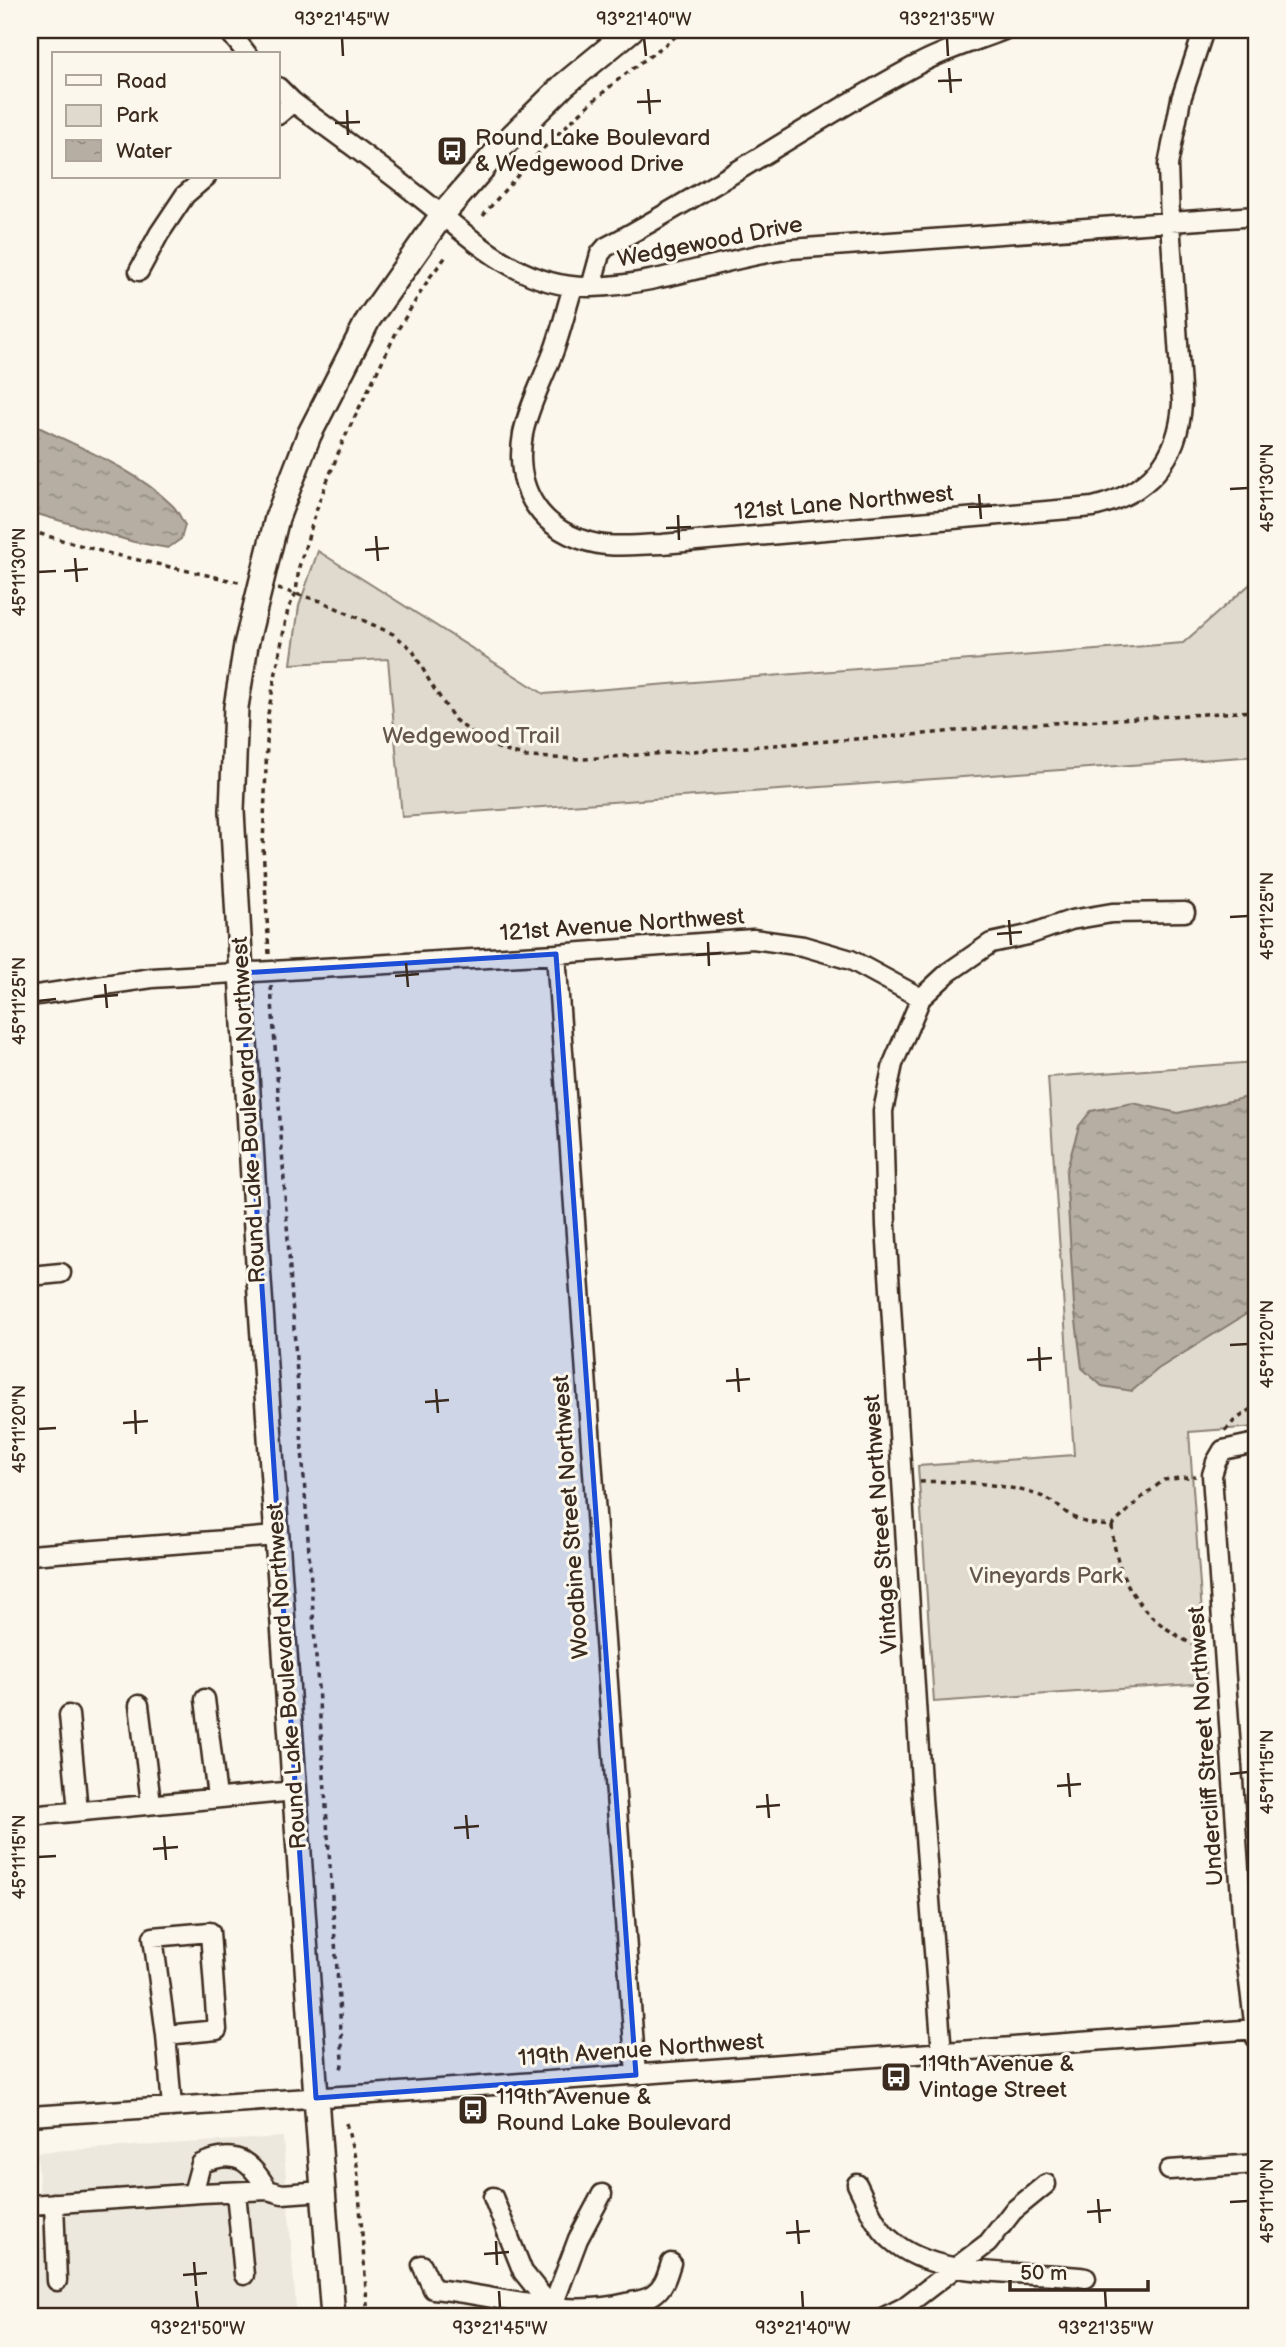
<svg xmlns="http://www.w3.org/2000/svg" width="1286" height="2347" font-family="'Balsamiq Sans',sans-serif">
<defs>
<pattern id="water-ripples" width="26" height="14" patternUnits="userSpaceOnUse" patternTransform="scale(1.75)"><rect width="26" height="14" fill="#b6aea2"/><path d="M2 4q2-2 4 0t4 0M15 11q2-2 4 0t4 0" fill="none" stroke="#958e83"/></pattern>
</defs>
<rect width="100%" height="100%" fill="#fbf7ec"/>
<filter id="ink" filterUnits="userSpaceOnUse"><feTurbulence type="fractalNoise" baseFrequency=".0143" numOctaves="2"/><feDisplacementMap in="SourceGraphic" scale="14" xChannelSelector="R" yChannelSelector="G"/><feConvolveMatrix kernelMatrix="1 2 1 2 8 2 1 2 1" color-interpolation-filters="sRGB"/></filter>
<g filter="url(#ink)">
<path fill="#ede8dd" d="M283,2137l13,172 -107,8h-159l12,-86 -5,-79z"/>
<path fill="#dfd9ce" stroke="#8d8276" stroke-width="2" d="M318,551l226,143 639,-51 73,-64v177l-854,61 -14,-158 -97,5 8,-58z
M1256,1062v365l-67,5 18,251 -273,19 -16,-236 156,-11 -26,-378z"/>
<path fill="url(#water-ripples)" stroke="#85796d" stroke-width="2" d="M30,423c47,23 106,46 143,83 5,5 8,13 12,19l-4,14 -13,9 -34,-6 -104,-30z
M1256,1095v213l-98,61 -26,22 -30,-5 -20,-18 -8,-63 -8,-133 13,-46 12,-15 42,-8 45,10z"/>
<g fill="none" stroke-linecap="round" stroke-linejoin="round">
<g stroke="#3b2a1e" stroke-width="23">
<path id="minor" d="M228,30l19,24
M278,87l15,15c41,31 84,61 124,93 53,41 101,94 175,92 68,-2 131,-29 199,-38l465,-33
M278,115l15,-13
M139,271l20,-37 26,-39 21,-18
M573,287c-7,22 -12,45 -20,66 -10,26 -25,55 -30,81 -10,57 19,99 75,110 20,4 44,0 64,0l431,-37c54,-13 86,-47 89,-104l-12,-181 -2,-57 13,-66 23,-69
M591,287l9,-33 6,-7c106,-56 204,-125 309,-181 28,-16 59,-24 89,-36
M556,954l80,1121
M30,996l122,-18 404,-24 197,-15 50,7 48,14 70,38 28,-26 42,-29 37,-8 43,-15 41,-7 73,-1
M921,998l-28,66 -10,47 3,115 36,572 20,255
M30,1276l31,-3
M30,1555l247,-19
M205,1699l12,98
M139,1705l12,98
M69,1715l9,96
M30,1816l265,-25
M166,2035l51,-5 -7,-98 -57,5 13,98 6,72
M1256,2038l-12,-97 -32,-466 4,-13 7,-12 33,-7
M30,2116l342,-22 884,-65
M1169,2170l87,-6
M857,2184c9,18 18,42 33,55 47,43 136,30 196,39
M236,2192l8,83
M193,2193l8,-29c35,-16 49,-3 67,26
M493,2197l30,75 29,36
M54,2203l3,78
M30,2205l171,-12 67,-3 14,4 41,-3
M422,2265l11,24c65,6 129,30 194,14 8,-2 19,-3 26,-8 12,-8 14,-20 18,-32
M554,2317l-2,-9 26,-69 24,-45
M884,2317l20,-10 84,-64 25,-32 33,-27"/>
</g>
<g stroke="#3b2a1e" stroke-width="28">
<path id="major" d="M333,2317l-15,-192 -59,-845 -18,-307 -9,-162 4,-104 10,-62 31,-127 32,-83 59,-115 74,-105 59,-68 63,-62 67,-55"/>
</g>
<path stroke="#3b2a1e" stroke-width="3.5" stroke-dasharray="5 5" stroke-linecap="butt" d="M483,216c40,-50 87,-96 136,-137 21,-17 44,-31 64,-49
M30,531l81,23 132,29
M278,589l43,12 72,33 19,15 19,35 24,36 29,22 19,8 23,7 58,2 340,-25 93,-9 239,-14
M269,954l-6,-108 4,-104 1,-28 20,-105 8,-16 3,-26 20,-65 24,-61 54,-110 33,-54 18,-23
M271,986l72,1074 -2,9
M1225,1431l9,-10 22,-15
M920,1482c36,-2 90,2 123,15 13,5 20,15 32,21 10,6 25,7 37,8l30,-29 22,-17 32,-4
M1112,1526c3,45 22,82 60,106 11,7 22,15 34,17
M346,2123l11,42 11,152"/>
<use href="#minor" stroke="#fbf7ec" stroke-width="18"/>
<use href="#major" stroke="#fbf7ec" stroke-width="23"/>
</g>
</g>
<path fill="#1d4ed8" fill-opacity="0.2" stroke="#1d4ed8" stroke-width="5" stroke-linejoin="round" d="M556,954l80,1121 -320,23 -75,-1125z"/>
<path fill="none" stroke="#3b2a1e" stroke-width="2.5" d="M342,38l1,18M644,38l2,18M947,38l1,18M949,68l2,25M938,81l24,-1M648,89l2,25M637,102l24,-1M347,110l1,25M335,123l25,-1M1230,489l18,-1M979,494l2,25M968,507l24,-1M678,515l1,25M666,528l25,-1M376,536l2,25M365,550l24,-2M75,558l2,24M64,571l24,-2M38,572l18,-1M1230,917l18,-1M1009,920l2,25M997,934l25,-2M708,942l1,24M696,955l25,-2M406,963l2,24M395,976l24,-2M105,984l2,24M94,997l24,-2M38,1001l18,-2M1230,1345l18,-1M1039,1347l1,24M1027,1360l25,-2M737,1368l2,24M726,1381l24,-2M436,1389l2,24M425,1402l24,-2M135,1410l1,24M123,1423l25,-2M38,1429l18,-1M1068,1773l2,24M1230,1774l18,-2M1057,1786l24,-2M767,1794l2,24M756,1807l24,-2M466,1815l2,24M454,1828l25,-2M164,1836l2,24M153,1849l25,-2M38,1857l18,-1M1098,2199l2,24M1230,2202l18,-1M1087,2212l24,-2M797,2220l2,24M786,2233l24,-2M496,2241l1,24M484,2254l25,-2M194,2262l2,24M183,2275l24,-2M196,2291l2,17M499,2291l1,17M802,2291l1,17M1105,2291l1,17"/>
<defs>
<g id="bus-square" transform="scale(1.575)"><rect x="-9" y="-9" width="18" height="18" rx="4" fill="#3b2a1e" stroke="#fbf7ec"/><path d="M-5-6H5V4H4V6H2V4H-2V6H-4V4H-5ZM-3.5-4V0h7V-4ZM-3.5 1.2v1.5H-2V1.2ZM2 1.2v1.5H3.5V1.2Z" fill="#fff"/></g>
</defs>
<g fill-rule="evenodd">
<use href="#bus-square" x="452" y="151"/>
<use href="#bus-square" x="896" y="2077"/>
<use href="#bus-square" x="473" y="2110"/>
</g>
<g text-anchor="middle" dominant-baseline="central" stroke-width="6" stroke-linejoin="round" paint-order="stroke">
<g font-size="23" fill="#3b2a1e" stroke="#fbf7ec" text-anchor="start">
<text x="475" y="138">Round Lake Boulevard<tspan x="475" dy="26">&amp; Wedgewood Drive</tspan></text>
<text x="919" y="2064">119th Avenue &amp;<tspan x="919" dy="26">Vintage Street</tspan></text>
<text x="496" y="2097">119th Avenue &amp;<tspan x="496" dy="26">Round Lake Boulevard</tspan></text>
</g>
<g font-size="23" fill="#3b2a1e" stroke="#fbf7ec">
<text transform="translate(710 242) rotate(-11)">Wedgewood Drive</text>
<text transform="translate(844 503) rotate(-5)">121st Lane Northwest</text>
<text transform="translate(622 925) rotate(-4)">121st Avenue Northwest</text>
<text transform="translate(249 1110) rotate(-93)">Round Lake Boulevard Northwest</text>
<text transform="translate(571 1517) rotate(-94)">Woodbine Street Northwest</text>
<text transform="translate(881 1524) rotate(-94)">Vintage Street Northwest</text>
<text transform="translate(287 1676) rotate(-94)">Round Lake Boulevard Northwest</text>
<text transform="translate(1206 1746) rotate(-94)">Undercliff Street Northwest</text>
<text transform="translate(641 2050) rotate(-4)">119th Avenue Northwest</text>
</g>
<g font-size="23" fill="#64564a" stroke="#fbf7ec">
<text x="471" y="736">Wedgewood Trail</text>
<text x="1046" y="1576">Vineyards Park</text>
</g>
</g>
<rect width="1286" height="2347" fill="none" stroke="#fbf7ec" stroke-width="77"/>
<rect x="52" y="52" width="228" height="126" fill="#fbf7ec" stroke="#aea59a" stroke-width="2"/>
<rect x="66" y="75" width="35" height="10" fill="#fbf7ec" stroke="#aea59a" stroke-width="2"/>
<text x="116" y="88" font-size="21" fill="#3b2a1e">Road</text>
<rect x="66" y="105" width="35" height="21" fill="#dfd9ce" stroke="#aea59a" stroke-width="2"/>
<text x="116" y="122" font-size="21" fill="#3b2a1e">Park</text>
<rect x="66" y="140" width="35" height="21" fill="url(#water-ripples)" stroke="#aea59a" stroke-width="2"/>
<text x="116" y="158" font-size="21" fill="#3b2a1e">Water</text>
<path d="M1010 2280v10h138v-10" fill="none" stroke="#3b2a1e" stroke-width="3.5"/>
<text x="1020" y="2280" font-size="21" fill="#3b2a1e" stroke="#fbf7ec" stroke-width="5" paint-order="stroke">50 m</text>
<rect x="38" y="38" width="1210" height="2270" fill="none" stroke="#3b2a1e" stroke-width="2.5"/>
<g font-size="18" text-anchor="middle" fill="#3b2a1e">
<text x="342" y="25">93°21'45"W</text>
<text x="644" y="25">93°21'40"W</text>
<text x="947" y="25">93°21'35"W</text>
<text transform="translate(1267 488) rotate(-90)" y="6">45°11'30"N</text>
<text transform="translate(19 572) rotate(-90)" y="6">45°11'30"N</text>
<text transform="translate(1267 916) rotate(-90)" y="6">45°11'25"N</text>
<text transform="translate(19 1001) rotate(-90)" y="6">45°11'25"N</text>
<text transform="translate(1267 1344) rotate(-90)" y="6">45°11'20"N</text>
<text transform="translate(19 1429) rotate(-90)" y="6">45°11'20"N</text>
<text transform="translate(1267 1772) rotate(-90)" y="6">45°11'15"N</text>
<text transform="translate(19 1857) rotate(-90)" y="6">45°11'15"N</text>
<text transform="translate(1267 2201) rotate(-90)" y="6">45°11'10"N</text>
<text x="198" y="2334">93°21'50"W</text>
<text x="500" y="2334">93°21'45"W</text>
<text x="803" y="2334">93°21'40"W</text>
<text x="1106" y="2334">93°21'35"W</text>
</g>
</svg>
